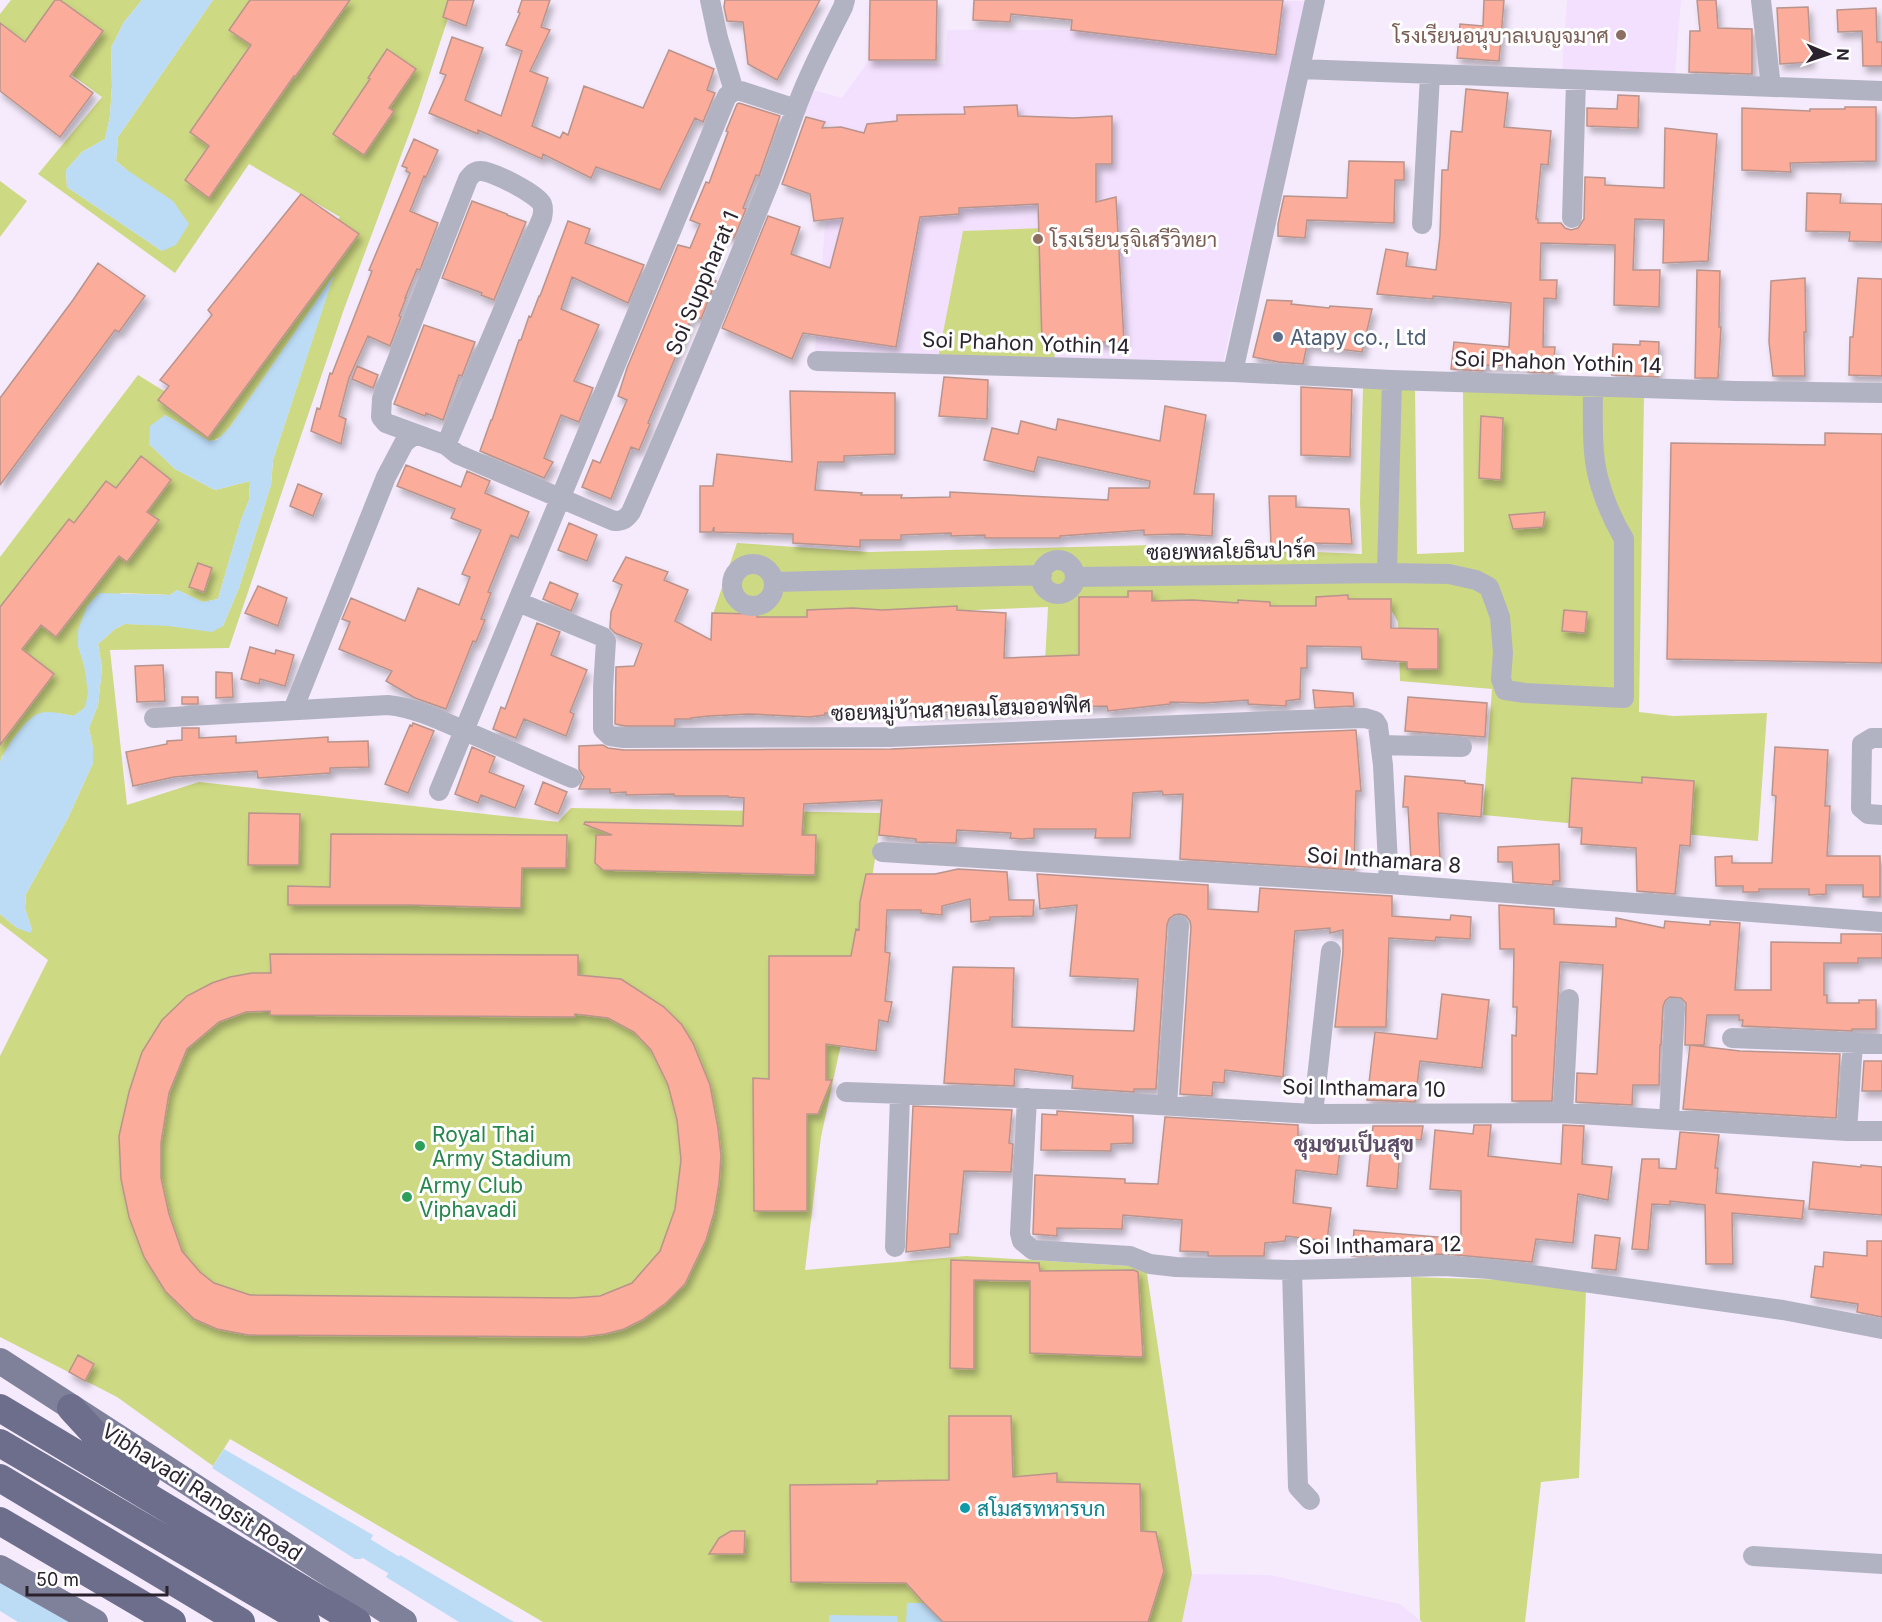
<svg xmlns="http://www.w3.org/2000/svg" width="1882" height="1622" font-family="Inter,Sarabun,sans-serif">
<defs>
<filter id="shadow"><feDropShadow dx="3.5" dy="6" stdDeviation="3" flood-color="#0004"/></filter>
</defs>
<rect width="100%" height="100%" fill="#f6ebfd"/>
<path fill="#f3e0fe" d="M1074,0l233,1 -84,361 -408,-11 18,-224 -30,-13 10,-24 29,8 27,-38 76,4 2,-34h123z
M1567,0h114l-6,74 -113,-5z
M1192,1574l78,1 130,29 22,18h-240z"/>
<path fill="#ced983" d="M11,0h131l-18,22 -13,26 1,38 -2,30 -5,23 -23,13 -16,18 1,17 95,64 -35,-81 -11,-9 2,-24 95,-137h241l-36,110 -74,199 -115,339 -119,2 17,155 72,-23 359,40 13,-14 311,5 -21,138 -40,186 -16,133 161,-14 180,11 46,307 -10,48h-639l-313,-183 -17,27 -96,-69 -117,-60v-281l48,-96 -48,-37v-9l17,14 15,2 -7,-22 1,-14 42,-76 25,-55v-15l-4,-20 9,-23 4,-37 -4,-24 17,-15 10,-5 98,2 16,-38 32,-103 2,-25 60,-183 -103,150c-7,8 -11,13 -21,14l-44,-26 -16,29 26,25 40,21 35,-9 -1,19 -8,20 -23,79 -15,3 -26,-12 -7,5 -49,-2 -43,53c5,14 16,47 7,61 -2,3 -8,6 -11,9l-17,-3 -55,43 -2,6v-205l138,-182 65,40 137,-198 -91,-53 -74,109 -137,-99 64,-77 -102,-74v-9z
M0,181l27,20 -27,36z
M1045,228l10,134 -117,-4 25,-127z
M1363,386l52,2 2,166 47,-2 -1,-162 181,6 -5,316 34,4 94,-3 -9,128 -275,-26 9,-126 -92,-8 -2,-59 -9,-16 -305,53 -39,2 3,-54 -247,10h-89l25,-74 132,9 284,-7 209,9 -2,-52z
M1411,1277l99,3 76,11 -7,187 -38,4 -16,140h-103l-2,-2z"/>
<path fill="#bcdbf5" d="M142,0h71l-95,137 -2,24 11,9 46,31 16,23 -13,21 -14,6 -95,-64 -1,-17 16,-18 23,-13 5,-23 2,-30 -1,-38 13,-26z
M334,275l-61,185 -2,25 -32,103 -16,38 -11,6 -44,-6 -43,-2 -10,5 -17,15 4,24 -4,37 -9,23 4,20v15l-25,55 -42,76 -1,14 7,22 -2,3 -13,-5 -17,-14v-152c5,-13 26,-45 40,-49 10,-3 23,1 34,3l11,-9 3,-14 -4,-28 -6,-19v-16l9,-24 12,-13 71,2 7,-5 26,12 15,-3 23,-79 8,-20 1,-19 -35,9 -40,-21 -26,-25 1,-18 15,-11 44,26 8,-1 13,-13z
M224,1449l149,86 -12,24h-6l-143,-91z
M400,1555l114,67h-55l-73,-45z
M0,1582l78,40h-60l-18,-11z
M907,1603h17l19,19h-37z
M829,1615l68,1 1,6h-69z"/>
<g fill="none" stroke-linecap="round" stroke-linejoin="round">
<path stroke="#bcdbf5" stroke-width="20" d="M344,1535l73,44"/>
</g>
<path fill="#fbac9b" stroke="#b9948c" stroke-width="1.5" fill-rule="evenodd" filter="url(#shadow)" d="M55,0h5l43,31 -33,45 23,17 -33,44 -60,-46v-68l25,19z
M250,0h100l-55,77 -1,-1 -85,122 -24,-18 24,-34 -19,-14 61,-87 -22,-15z
M448,0h26l-8,26 -23,-9z
M522,0h28l-9,27 9,3 -20,41 18,7 -16,48 28,12 3,-6 5,3 16,-49 59,22 26,-58 45,19 -7,21 8,3 -12,29 -8,-4 -35,72 -64,-23 -5,11 -48,-24 -1,5 -64,-29v4l-49,-21 17,-38 -6,-2 12,-36 31,11 -18,52 36,16 21,-65 -16,-6 14,-32 -2,-1z
M725,0h95l-43,80 -29,-16 -5,-42 -16,-1 -3,-14z
M870,0h67l-1,60h-67z
M974,0h309l-7,55 -205,-25 1,-10 -61,-6 -1,8 -37,-2z
M1484,0h20l-5,61 -42,-3 3,-34 23,2z
M1697,0h19l2,28 34,1v45l-63,-2 1,-41h10z
M1808,7l3,55 -31,2 -3,-56z
M1876,8l1,34h5v24h-19l-1,-35 -24,1 -1,-22z
M387,49l29,20 -27,39 5,3 -30,44 -31,-21 37,-55 -2,-1z
M1466,89l42,4 -4,34 47,4 -3,34 -7,-1 -5,55h2v4h23l4,5 6,2 7,-2 6,-9 1,-42 20,1v7l59,3 1,-60 52,6 -9,127 -45,2 1,-43 -29,-1 -2,51h27l-1,37 -45,-2 1,-60 -74,-2 -1,37h17l-1,19 -12,-1 -1,49h12l-2,26 -25,-1v-6l-44,-1 -1,6 -32,-2 3,-27 55,5 2,-44 -78,-7v3l-56,-5 9,-45 22,4 -2,13 30,4 4,-34 2,-66h6l3,-39 11,1z
M1618,95l21,1 -1,32 -51,-2v-18l30,1z
M739,103l41,13 -21,60 -3,-1 -13,33 3,1 -12,29 -11,-5 -16,44 9,4 -15,38 -8,-4 -45,108 2,1 -11,26 -8,-3 -20,52 -29,-12 11,-27 7,3 27,-63 -9,-4 9,-28 51,-123 12,3 10,-24 -10,-4 16,-38 3,1 19,-51 -2,-1 11,-27z
M1017,105l1,11 56,2 38,-2v48h-16v38l20,-5 8,145h-39l-1,-3 -42,4 -4,-139 -79,4v6l-39,3 -24,130 -93,-14 -11,26 -70,-31 46,-112 32,11 -9,27 39,14 13,-50 -29,3 -4,-27 -28,-10 24,-67 19,5 -3,6 19,-1 23,6 3,-9 30,-3v-6l68,-1 -1,-7z
M1845,107h31v54l-86,2 1,9 -49,-2v-62l68,3v-2h35z
M414,139l24,11 -12,27 -2,-1 -14,35 28,12 -18,47 -3,-1 -12,29h1l-7,18 2,1 -11,29 -22,-10 -19,42 -10,38 7,3 -5,25 -30,-13 6,-23 3,1 10,-36 2,1 40,-103 -3,-1 41,-97 -4,-2 1,-3 -5,-2z
M1349,161l55,1v18h-9l-1,43 -87,-3 -2,18 -27,-2v-12l6,-28 63,2z
M1807,193l34,1 -1,9 42,1v38l-33,-1 1,-9 -44,-1z
M301,194l58,40 -151,204 -50,-38 11,-14 -9,-6 52,-65 -4,-5z
M472,201l35,13v1l19,7 -32,78 -13,-5 1,-2 -40,-15z
M568,221l22,8 -5,14 59,22 -16,38 -56,-26 -1,3 -10,29 38,16 -25,56 19,7 -14,34 -18,-7 -17,43 9,4 -9,16 -64,-27 11,-31h1l27,-80h2l8,-24 2,1 8,-21h1z
M98,263l47,33 -26,36 -4,-2 -115,155v-87l73,-98z
M1697,270l23,1 -1,56h2l-3,51h-23z
M1805,278l1,54h-2l1,44h-32l-4,-34 2,-61z
M1858,278l24,1v97l-33,-1 1,-38h3z
M1267,300l25,1 -1,3 38,4 1,-2 42,3 -10,43 -55,-7 -4,19 -24,-2 -26,-5z
M424,325l51,17 -13,34 -3,-1 -16,45 -17,-7 -1,3 -31,-12z
M1640,341l19,1 -1,35 -46,-2 1,-31 27,1z
M357,366l21,9 -5,13 -21,-9z
M944,377l44,3 -1,39 -48,-3z
M1301,387l51,3 -2,67 -49,-2z
M790,391l105,2v61l-51,2v6h-26l-3,28 47,3 -1,2h41l-1,3 49,-1v-5l158,8 1,-12h40l1,-7 -112,-24 -4,15 -50,-12 8,-32 26,6 3,-13 35,9 2,-11 102,22 5,-35 41,9 -12,79h20l-2,42 -32,-2 -36,1v-5l-84,6v2h-75v-3l-34,1v-3l-50,2v5h-41v7l-67,-4v-9l-79,-2v-5l-2,5h-12v-46h13l4,-32 75,8z
M1481,416l22,2 -2,62 -22,-2z
M1825,433l57,1v229l-215,-4 4,-216 154,2z
M141,456l30,24 -24,32 12,8 -32,42 -8,-6 -63,81 -15,-12 -19,24 32,25 -54,71v-138l69,-88 5,4 32,-42 10,7z
M406,465l55,22 6,-16 23,10 -5,12 44,19 -11,26 -7,-3 -23,57 3,1 -10,26 4,1 -9,22 -3,-1 -27,68 -31,-11 -29,-17 6,-10 -53,-22 11,-27 -8,-3 9,-21 54,23 13,-33 41,17 11,-28 -8,-3 19,-44 -30,-12 4,-9 -58,-23z
M298,484l24,10 -9,22 -23,-10z
M1269,496h27v11l53,2 3,35 -42,-1 -39,2z
M1545,512l-2,15 -30,2 -4,-14z
M569,523l28,12 -10,26 -29,-11z
M626,557l42,15 -4,8 24,10 -13,31 36,19 1,-27 45,1v3h50v-7l46,-2 29,2 75,-4v4l49,3 -2,45 75,-3v-58h49v-6h24v10l41,-1 45,3v-3l32,2v4h46v-9l32,-2v4h43v29l47,1v40h-31v-7l-45,-3 -1,-12 -54,-1v22h-6l-1,31 -14,2v5l-38,-2v-4l-44,3 -34,-1v2l-62,7 -1,-5 -33,1v-5l-33,3v1l-50,6 -80,1 1,-3 -35,1v2h-52v2l-15,2 -61,-3 -40,2 -18,2v1h-16v7h-50l-10,-2 1,-57 18,-1 8,-22 -27,-11 -5,-5 1,-16 11,-27 -9,-4z
M198,563l14,5 -8,24 -15,-5z
M550,582l28,12 -7,17 -28,-12z
M258,586l29,12 -9,28 -33,-13z
M1564,610l23,2 -2,21 -23,-2z
M537,623l23,9 -9,23 36,15 -17,42 4,2 -8,22 -42,-17 -8,19 -23,-9 8,-22 4,2z
M250,647l25,7 1,-4 18,5 -9,31 -25,-7 -1,5 -18,-5z
M163,665l2,36 -28,1 -2,-36z
M216,672l16,1 1,24 -17,1z
M1313,690l40,3 1,13 -39,2z
M182,697h16v7h-16z
M1408,697l79,6 -2,34 -80,-6z
M413,723l21,8 -26,62 -23,-9 25,-59 2,1z
M182,728h17v10l37,-2v7l92,-6v5l40,-1 1,26 -39,1v5l-72,5 -1,-7 -61,4 -22,2 -41,9 -7,-34 41,-8v-3l15,-1z
M1356,730l5,61h-5l-2,79 -174,-11 3,-65 -20,1 -1,-4 -29,2 -3,45h-35l1,-9h-62v9l-12,1 -12,-1 1,-5 -54,-3 -1,13 -40,-1v-3l-37,-4 3,-35 -78,4 -2,31h14l-1,40 -212,-5 -8,-7 1,-28h16l-28,-11 1,-2 158,4 1,-28 -16,-1v-1h-54v-2l-48,1v-3l-16,1v-4h-31l5,-12 -5,-8v-23l24,-1 5,3 16,2 267,-1z
M472,747l23,10 -6,15 35,14 -9,22 -34,-13 -3,8 -23,-9z
M1775,747l53,3 -3,56h5l-3,50h53v41h-17v-12h-37v9l-17,1v-6h-50v3h-16v-6h-27l-1,-29 17,-1v7h40l4,-67 -4,-1z
M1405,776l60,5v2l18,2 -2,32 -43,-4 2,46 -29,1 -3,-53h-5z
M1642,777l52,4 -4,65 -10,-1 -5,49 -38,-3 -1,-43 -55,-4 1,-16 -13,-1 3,-49 70,5z
M543,782l24,10 -9,22 -23,-10z
M249,813l51,1 -1,51h-51z
M331,834l236,1 -1,33h-44l-1,40 -111,-3h-122v-19l42,1z
M1559,844l1,37h-7v4l-40,-3 -1,-20h-14v-15z
M958,869l49,3 2,28h25l-1,16 -43,1v3l-19,2 -1,-23 -28,7v9l-21,-2v-3h-34l-2,42 5,1 -5,48 7,1 -4,20 -9,-2 -3,31 -50,-7v36h6l-14,34h-11v97h-53l-1,-133 16,1v-123h82l5,-27 3,1 1,-28 6,-28h69z
M1037,874l171,11v24l50,3 2,-24 132,8v20l58,4 1,-5 20,2 -1,22 -34,-2 -1,4 -46,-3 -3,89h-51l8,-75v-22l-13,3v-5l-35,3 -12,146 -58,-7 -1,13 -11,-1 -1,14 -32,-2 11,-167 -1,-6 -4,-5 -6,-2 -6,1 -5,4 -2,6 -11,164h-22v3l-62,-4 1,-12 -58,-7 -1,17 -70,-3 9,-116 61,1 -2,59 122,4 4,-52 -68,-3 7,-71 -37,4z
M1499,905l55,4v15l62,3v-9l48,10 1,-7 45,4v-4l30,2 -5,67h36v-48l70,1v-9h41v24h-24v5h-34v32h3v8h32v-3h17v29h-24v2l-110,-5 1,-6h-4v-5h-32l-3,30h-19l1,-42 -5,-5 -11,-1 -5,4 -2,6 -2,38h-1l-1,40h-26l-1,20 -56,-3 1,-29 20,1 6,-109 -43,-3 -8,139h-40v-66l4,1 1,-29h-4l1,-58h-14z
M270,954l308,1v20l43,4 43,28 18,18 11,18 17,42 8,43 3,28 -2,27 -5,30 -8,27 -21,44 -19,19 -24,17 -18,9 -19,5 -23,3 -334,-2 -31,-6 -23,-10 -29,-28 -21,-34 -15,-40 -8,-38 -2,-43 10,-44 13,-40 20,-32 25,-24 25,-13 18,-6 22,-4h19zM270,1011v4l305,2v-3l33,4 26,14 17,18 17,35 9,35 4,40 -6,49 -15,42 -28,32 -32,13 -28,2 -322,-3 -36,-12 -14,-11 -18,-21 -13,-37 -8,-36v-35l8,-50 18,-44 32,-27 27,-10z
M1442,994l47,6 -7,68 -62,-7 -5,41 -48,-2 8,-68 62,7z
M1690,1045l50,6 100,3 -4,64 -153,-9z
M1864,1061h18v30h-20z
M913,1106l99,4 -3,33 4,1 -2,28 -47,-1 -6,63h-8v13l-44,5z
M1057,1111l76,5v27l-22,1v7l-70,-1 1,-36 15,1z
M1165,1117l133,8v12l43,5 -4,33 -41,-5 -3,33 38,5 -4,33 -41,-5 -1,5 -20,2 -1,13h-56v-4l-28,-1 2,-31 -59,-5 -1,14 -65,-1v8l-24,-2 2,-59 90,4v4l33,1z
M1474,1125h17l-3,31 73,8 2,-39 21,1 -2,38 30,3 -4,33 -30,-6 -5,49 -37,-4 -4,23 -86,-8 -94,2 2,-26 107,9v-48l-31,-2 5,-59 38,4z
M1373,1126h50l-2,14 -20,-2 -4,51 -30,-3z
M1680,1132l39,3 -4,33h3l-2,25 88,8 -2,18 -70,-6 1,51h-27l-1,-59 -35,-4v4l-18,-1 -4,46 -16,-1 10,-90h17v9l17,1z
M1813,1162l48,5v-2l21,2v48l-73,-6z
M1595,1235l25,3 -4,32 -24,-2z
M1867,1241h15v76l-25,-5 1,-8 -47,-7 4,-31 8,1 1,-15 43,4z
M951,1260l88,3 1,8 94,-1 4,2 5,85 -113,-4v-72l-56,-1v89l-24,-1z
M78,1355l16,9 -9,17 -16,-9z
M949,1416h62l2,61 44,-4v9l83,2 1,47 15,1 8,39 -16,51h-205l-19,-19 -18,-20 -115,-1 -1,-97 87,-1v-3l72,-1z
M731,1531h14l-1,23h-35l10,-16z"/>
<g fill="none" stroke-linecap="round" stroke-linejoin="round">
<path stroke="#b2b3c2" stroke-width="20" d="M710,0l8,38 16,53
M1761,0l10,87
M1300,69l582,22
M1572,218l4,-138
M1422,224l8,-149
M817,361l416,11 159,8 344,11 146,2
M1233,372l82,-372
M446,445l96,-227c1,-5 2,-9 0,-14 -5,-10 -51,-34 -62,-33 -6,0 -9,4 -12,8l-86,220 -1,18 5,6 60,22 11,9 157,67c9,0 12,-2 17,-9 47,-107 92,-215 136,-324 12,-29 21,-60 33,-90 12,-31 28,-61 43,-91l2,-7
M1041 577a17 17 0 1 1 34 0a17 17 0 1 1-34 0Z
M732 585a21 21 0 1 1 42 0a21 21 0 1 1-42 0Z
M1387,573l5,-193
M1075,577l312,-4 62,1 27,6 13,7 11,30 3,36 -2,26 4,11 20,3 99,5v-159c-15,-25 -28,-58 -30,-87 -2,-22 -1,-44 -1,-65
M774,582l268,-7
M518,602l85,35 3,4 -3,47v41l7,7 14,2 266,-1 409,-17 66,-2 10,3 3,5 5,39 6,119
M293,710l93,-233 18,-34 11,-9
M154,718l234,-13c30,3 58,18 86,30 33,14 65,29 98,43
M1882,738h-10l-10,6 -1,64 7,6 14,1
M1381,745l81,2
M439,791l288,-695 7,-5h7l55,18
M882,852l507,32 493,38
M1732,1038l150,6
M846,1092l226,8 241,14 250,-1 284,18h35
M1027,1098l-7,135 2,8 11,9 97,6 20,8 26,3 116,3 153,-4 45,3 293,41 99,19
M1167,1105l12,-179
M1563,1113l6,-114
M1313,1114l18,-163
M1669,1119l6,-111
M1847,1131l6,-88
M895,1247l5,-152
M1292,1270l6,217 12,13
M1753,1556l129,8"/>
<path stroke="#7f809a" stroke-width="26" d="M0,1361l404,261
M0,1568l95,54"/>
<path stroke="#6d6e8c" stroke-width="28" d="M0,1408l357,214
M71,1408l33,36 42,33
M0,1443l306,179
M0,1478l241,144
M0,1521l172,101"/>
</g>
<g fill="#8d6e63" stroke="#fdfdfd" stroke-width="2">
<circle cx="1621" cy="35" r="6"/>
<circle cx="1038" cy="239" r="6"/>
</g>
<circle fill="#5c6f8a" stroke="#fdfdfd" stroke-width="2" cx="1278" cy="337" r="6"/>
<g fill="#2e9e5b" stroke="#fdfdfd" stroke-width="2">
<circle cx="420" cy="1146" r="6"/>
<circle cx="407" cy="1197" r="6"/>
</g>
<circle fill="#0f9aa8" stroke="#fdfdfd" stroke-width="2" cx="965" cy="1508" r="6"/>
<g text-anchor="middle" dominant-baseline="central" stroke-width="6" stroke-linejoin="round" paint-order="stroke">
<g font-size="21" fill="#785e54" stroke="#fdfdfd" text-anchor="end">
<text x="1609" y="35">โรงเรียนอนุบาลเบญจมาศ</text>
<text x="1050" y="239" text-anchor="start">โรงเรียนรุจิเสรีวิทยา</text>
</g>
<g font-size="21" fill="#2a232e" stroke="#fdfdfd">
<text transform="translate(702 283) rotate(-67)">Soi Suppharat 1</text>
<text transform="translate(1026 343) rotate(2)">Soi Phahon Yothin 14</text>
<text transform="translate(1558 362) rotate(2)">Soi Phahon Yothin 14</text>
<text transform="translate(1231 551) rotate(-1)">ซอยพหลโยธินปาร์ค</text>
<text transform="translate(961 709) rotate(-2)">ซอยหมู่บ้านสายลมโฮมออฟฟิศ</text>
<text transform="translate(1384 860) rotate(4)">Soi Inthamara 8</text>
<text transform="translate(1364 1088) rotate(1)">Soi Inthamara 10</text>
<text transform="translate(1380 1245) rotate(-1)">Soi Inthamara 12</text>
<text transform="translate(202 1492) rotate(33)">Vibhavadi Rangsit Road</text>
</g>
<g font-size="21" fill="#4e5e75" stroke="#fdfdfd" text-anchor="start">
<text x="1290" y="337">Atapy co., Ltd</text>
</g>
<g font-size="21" fill="#27864d" stroke="#fdfdfd" text-anchor="start">
<text x="432" y="1134">Royal Thai<tspan x="432" dy="24">Army Stadium</tspan></text>
<text x="419" y="1185">Army Club<tspan x="419" dy="24">Viphavadi</tspan></text>
</g>
<g font-size="21" fill="#0d838f" stroke="#fdfdfd" text-anchor="start">
<text x="977" y="1508">สโมสรทหารบก</text>
</g>
<g font-size="22" font-weight="bold" fill="#5d4c66" stroke="#fdfdfd">
<text x="1354" y="1144">ชุมชนเป็นสุข</text>
</g>
</g>
<g transform="translate(1828 54) rotate(92)" stroke="#fdfdfd" stroke-width="4.5" paint-order="stroke">
<path d="M0-4.5L10 22L0 15L-10 22Z" fill="#2a232e"/>
<text y="-9" font-size="16" font-weight="bold" text-anchor="middle" fill="#2a232e">N</text>
</g>
<path d="M27 1586v9h140v-9" fill="none" stroke="#2a232e" stroke-width="3"/>
<text x="36" y="1586" font-size="18" fill="#2a232e" stroke="#fdfdfd" stroke-width="4.5" paint-order="stroke">50 m</text>
</svg>
